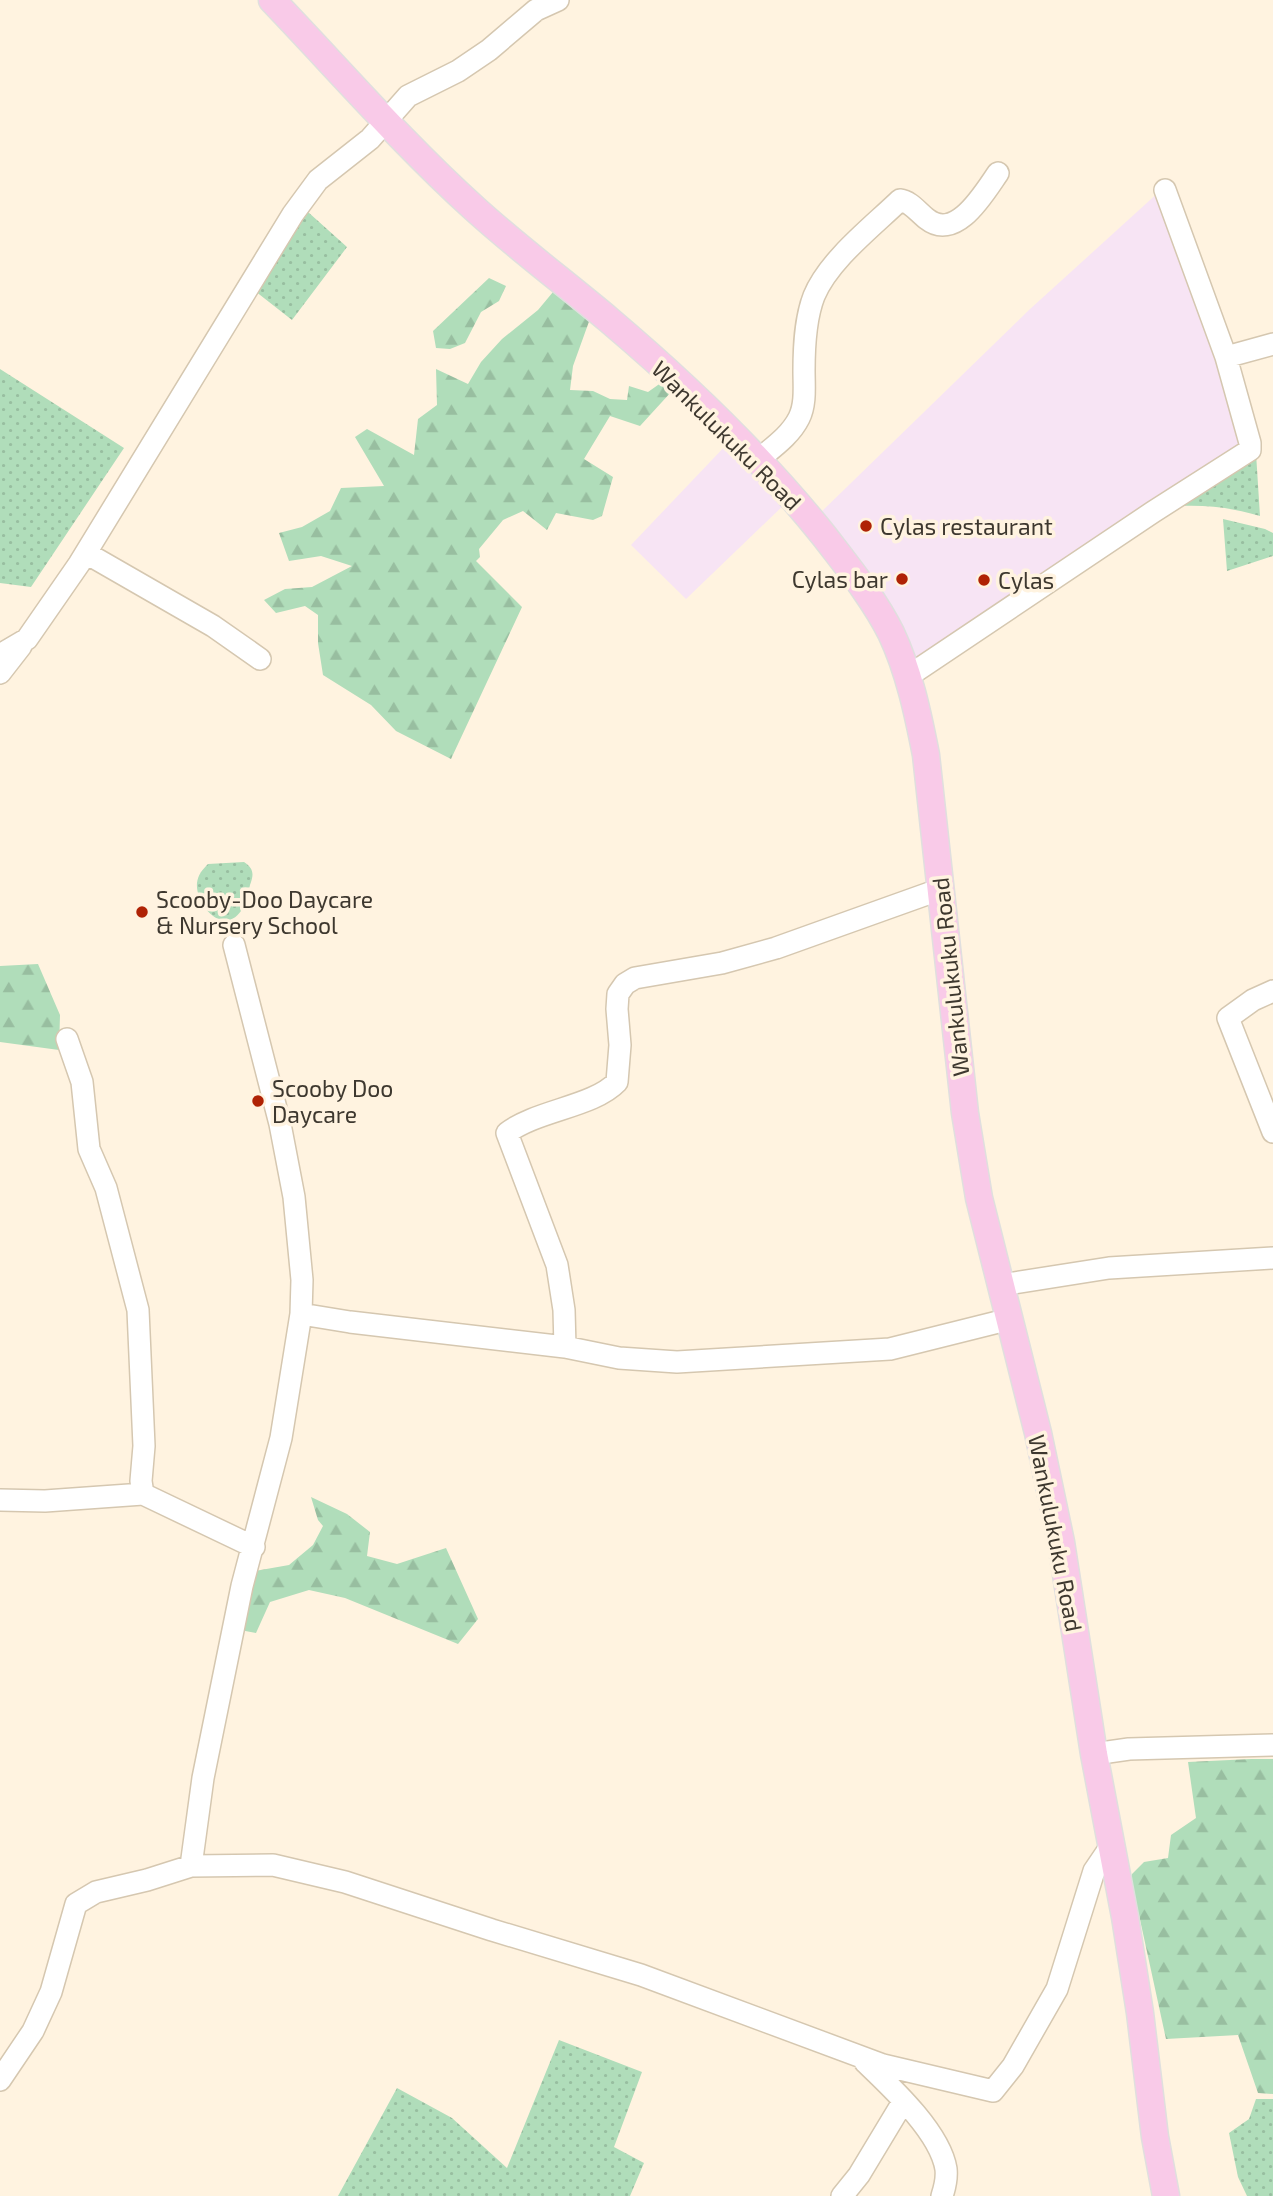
<svg xmlns="http://www.w3.org/2000/svg" width="1273" height="2196" font-family="'Exo 2',sans-serif">
<defs>
<pattern id="grass-dots" width="8" height="8" patternUnits="userSpaceOnUse" patternTransform="scale(1.75)"><rect width="8" height="8" fill="#b0ddba"/><path d="M2 2h.1M6 6h.1" fill="none" stroke="#98bea0" stroke-width="1.8" stroke-linecap="round"/></pattern>
<pattern id="forest-firs" width="22" height="20" patternUnits="userSpaceOnUse" patternTransform="scale(1.75)"><rect width="22" height="20" fill="#b0ddba"/><path d="M5 1l3.5 6h-7zM16 11l3.5 6h-7z" fill="#98bea0"/></pattern>
</defs>
<rect width="100%" height="100%" fill="#fff3e0"/>
<path fill="#f7e4f4" d="M1160,191l87,258 -335,214 -95,-147 212,-206z
M729,442l59,59 -102,98 -55,-54z"/>
<path fill="url(#grass-dots)" d="M308,212l39,35 -55,73 -37,-29 23,-40z
M0,369l124,79 -93,139 -31,-4z
M1256,453l4,63c-27,-8 -51,-11 -79,-10z
M1223,519l42,10 8,4v23l-46,15z
M244,862c10,7 10,12 6,23 -2,8 -4,19 -9,26 -18,26 -46,-7 -44,-28 1,-8 5,-13 11,-19z
M559,2040l83,32 -28,75 30,16 -14,33h-292l59,-108 55,30 55,50z
M1256,2099h17v97h-26l-9,-19 -9,-44 20,-14z"/>
<path fill="url(#forest-firs)" d="M489,278l17,8 -7,15 -18,11 -16,31 -15,6 -14,-1 -3,-17z
M558,286l33,30 -18,50 -3,24 23,1 17,8 17,1 2,-14 19,6 17,-12 7,11 -32,35 -30,-10 -26,43 29,18 -11,39 -9,4 -37,-7 -9,17 -24,-19 -20,9 -24,29 1,8 -4,4 46,46 -71,152 -55,-28 -25,-26 -48,-30 -5,-32v-28l-13,-9 -29,7 -12,-13 21,-11 27,-2 40,-21 -31,-10 -32,5 -10,-28 23,-6 28,-16 11,-23 43,-2 -29,-49 12,-8 47,26 4,-36 19,-14 -1,-36 32,15 13,-22 21,-23 36,-29z
M38,964l22,51 -1,35 -59,-8v-76z
M311,1497l36,17 23,18 -3,24 30,8 49,-16 32,71 -20,25 -113,-46 -36,-8 -39,12 -14,31 -16,-3 15,-59 34,-6 24,-20 10,-19 -5,-6z
M1251,1759h22v335l-15,-1 -20,-58 -72,4 -27,-124 -8,-9 -2,-21 3,-11 12,-12 24,-4 3,-23 25,-17 -8,-56z"/>
<g fill="none" stroke-linecap="round" stroke-linejoin="round">
<g stroke="#d5c7b0" stroke-width="24">
<path id="minor" d="M1226,357l47,-13
M758,460c14,-12 32,-24 41,-42 7,-14 5,-32 5,-47 0,-24 1,-52 10,-75 15,-36 58,-69 86,-96 10,1 18,12 27,19 29,23 57,-26 71,-46
M86,553l127,73 47,33
M0,655l27,-16 52,-75 214,-350 25,-34 52,-41 38,-43 50,-25 31,-21 47,-40 22,-10
M0,673l21,-27
M907,677l246,-165 97,-62v-7l-24,-86 -61,-167
M1273,991l-20,9 -25,18 45,114
M67,1039l15,43 7,67 17,39 32,122 6,136 -3,35 2,13 111,53
M1001,1285l108,-17 164,-10
M301,1314l49,8 215,25 54,11 58,4 213,-13 120,-30
M565,1347l-1,-37 -7,-45 -50,-132c30,-23 86,-26 110,-51l3,-37 -3,-36 1,-15 7,-10 10,-6 87,-15 54,-15 165,-59
M0,1500l45,1 98,-7
M1094,1754l35,-5 144,-4
M191,1866l12,-88 39,-192 39,-148 20,-124 1,-34 -8,-83 -14,-73 -46,-179
M865,2062c26,25 75,70 81,107 1,9 -1,18 -4,27
M0,2080l33,-49 18,-39 25,-88 20,-12 51,-12 44,-14 82,-1 72,17 147,48 149,45 242,90 110,26 20,-25 44,-77 37,-118 19,-28
M842,2196l17,-21 44,-73"/>
</g>
<g stroke="#e0dfde" stroke-width="29">
<path id="major" d="M272,0c67,70 131,144 203,209 43,39 90,74 134,111 78,66 153,138 216,217 23,30 49,62 66,96 18,38 27,81 35,122l39,358 14,85 59,235 23,109 33,212 31,163 15,96 15,124 11,59"/>
</g>
<use href="#minor" stroke="#fff" stroke-width="21"/>
<use href="#major" stroke="#f9cae8" stroke-width="26"/>
</g>
<g fill="#af2205" stroke="#fff3e0" stroke-width="2.5">
<circle cx="866" cy="526" r="7"/>
<circle cx="902" cy="579" r="7"/>
<circle cx="984" cy="580" r="7"/>
<circle cx="142" cy="912" r="7"/>
<circle cx="258" cy="1101" r="7"/>
</g>
<g text-anchor="middle" dominant-baseline="central" stroke-width="7" stroke-linejoin="round" paint-order="stroke">
<g font-size="23" fill="#3e382f" stroke="#fff3e0">
<text transform="translate(727 435) rotate(45)">Wankulukuku Road</text>
<text transform="translate(950 977) rotate(-96)">Wankulukuku Road</text>
<text transform="translate(1056 1533) rotate(79)">Wankulukuku Road</text>
</g>
<g font-size="23" fill="#3e382f" stroke="#fff3e0" text-anchor="start">
<text x="880" y="526">Cylas restaurant</text>
<text x="888" y="579" text-anchor="end">Cylas bar</text>
<text x="998" y="580">Cylas</text>
<text x="156" y="899">Scooby-Doo Daycare<tspan x="156" dy="26">&amp; Nursery School</tspan></text>
<text x="272" y="1088">Scooby Doo<tspan x="272" dy="26">Daycare</tspan></text>
</g>
</g>
</svg>
